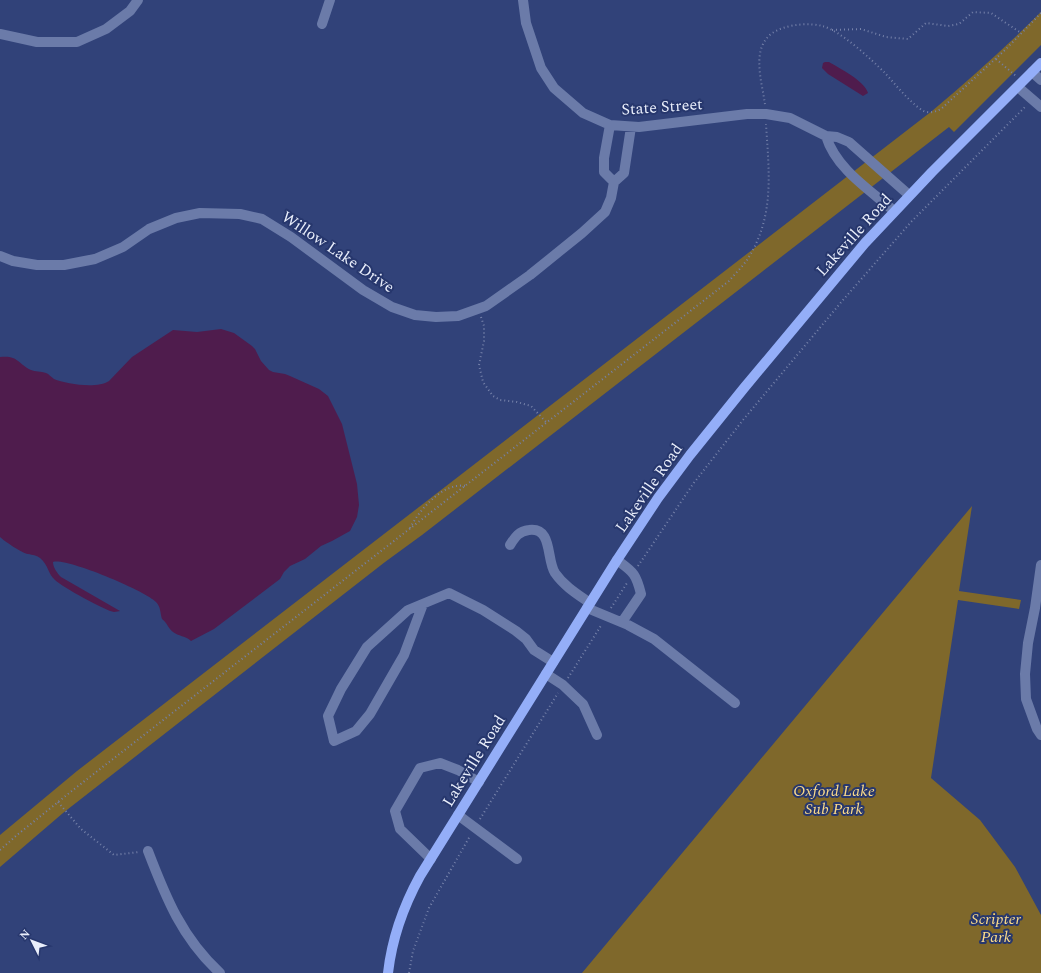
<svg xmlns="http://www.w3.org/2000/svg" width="1041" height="973" font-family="Spectral,serif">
<rect width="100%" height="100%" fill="#314279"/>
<path fill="#7f682b" d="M1041,12v33l-87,87 -5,-5 -527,408 -37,27 -322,251 -63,54v-32l77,-64 855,-660c38,-32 74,-64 109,-99z
M972,506l-13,85 62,9 -2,9 -61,-9 -27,178 49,42 35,47 26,48v58h-459z"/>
<path fill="#4f1c4d" d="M825,62h4c10,6 36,19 39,31l-5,3 -35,-22 -6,-6 1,-5z
M221,329l13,4 18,13 3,3 6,12 8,9 4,2 12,2 5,2 29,13 9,7 14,28 15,60 2,21 -2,12 -7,14 -18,10 -11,5 -16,13 -15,7 -6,6 -4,7 -66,50 -23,12c-5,-5 -13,-5 -18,-9 -5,-4 -5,-8 -11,-13 -2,-6 -1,-12 -6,-17 -10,-11 -91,-45 -103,-40 0,5 4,11 8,15l59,34c-1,0 -4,1 -6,1 -8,-1 -52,-25 -59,-32 -7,-6 -7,-16 -15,-22 -4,-3 -7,-3 -12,-4 -6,-1 -24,-13 -28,-17v-180c18,-2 17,6 31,13 4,2 10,1 15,3 3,1 5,4 8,6 12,5 43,10 55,2l23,-24 41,-27 24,2z"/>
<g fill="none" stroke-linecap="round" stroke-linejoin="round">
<path stroke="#7682aa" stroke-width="2" stroke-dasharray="1 3" stroke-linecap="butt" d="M832,30l29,-1 25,8 22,2 18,-16 22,3 11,-2 14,-12 18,1 30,20
M996,59l20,17
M765,104c-4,-27 -17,-65 18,-76 12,-4 28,-5 39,-2 18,4 50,34 63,47 11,12 21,25 34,35 7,6 14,5 22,1l64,-59 36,-37
M481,317l3,9v15l-5,24 4,17 10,14 7,4 17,2 14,4 16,17
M410,528c10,-19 33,-46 56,-42
M638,566l55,-82 50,-64 100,-120 68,-78 114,-115
M611,608l16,-25
M568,678l34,-54
M58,802l23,27 33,26 25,-3
M480,819l78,-126
M0,850l17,-15 56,-45 656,-509c6,-7 13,-14 18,-21 28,-43 22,-87 19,-136
M409,973l4,-22 16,-43 41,-72"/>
<path stroke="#6b7ba9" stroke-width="10" d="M523,0l3,23 15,45 13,20 29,25 27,12 29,2 108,-13h19l24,4 36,18 11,1 12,5 60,53
M322,24l8,-24
M0,34l37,8h40l29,-13 24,-18 8,-11
M1032,72l9,8
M1018,87l23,20
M610,125l-6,33v14l10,10
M826,136c10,33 44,54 68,75
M0,256l13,5 24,4h27l31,-6 28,-12 26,-18 27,-11 24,-5 40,1 22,5 29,18 72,53 29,17 23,8 21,2 22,-1 28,-10 44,-31 52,-42 23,-21 6,-14 3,-16 10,-9 7,-46
M510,545c5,-8 9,-14 19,-15 24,-3 17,29 26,43 9,13 22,21 35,30
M617,560c16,12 19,13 24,34l-19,28
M1041,565l-6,43 -7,35 -3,31 1,25 11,30 4,6
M423,604l-19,51 -34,59 -14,17 -22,10 -6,-25 13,-27 26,-42 41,-37 41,-17 34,17 33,21 10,8 8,11 19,12
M587,608l41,17 26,14 81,64
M546,674l17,11 20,19 14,31
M458,815l59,44
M148,851c18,47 34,87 72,122
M431,859l-31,-30 -5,-18 25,-43 20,-5 18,7 21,12"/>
<path stroke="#94aef8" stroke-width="10" d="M388,973c4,-35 15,-66 32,-97l197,-316 41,-62 32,-43 54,-67 121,-145 67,-71 109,-109"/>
</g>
<g text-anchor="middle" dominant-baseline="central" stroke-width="4" stroke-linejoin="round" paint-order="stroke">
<g font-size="16" fill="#e9eefb" stroke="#27376d">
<text transform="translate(662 107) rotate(-4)">State Street</text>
<text transform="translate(854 235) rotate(-48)">Lakeville Road</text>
<text transform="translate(338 252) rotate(34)">Willow Lake Drive</text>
<text transform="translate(649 488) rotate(-55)">Lakeville Road</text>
<text transform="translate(474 761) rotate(-58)">Lakeville Road</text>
</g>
<g font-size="16" font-style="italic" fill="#fada8a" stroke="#27376d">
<text x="834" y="791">Oxford Lake<tspan x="834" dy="18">Sub Park</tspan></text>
<text x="996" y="919">Scripter<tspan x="996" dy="18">Park</tspan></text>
</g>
</g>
<g transform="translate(32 941) rotate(312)" stroke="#27376d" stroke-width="3" paint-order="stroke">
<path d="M0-3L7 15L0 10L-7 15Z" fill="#e9eefb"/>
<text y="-6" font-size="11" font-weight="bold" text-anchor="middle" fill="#e9eefb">N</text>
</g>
</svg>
